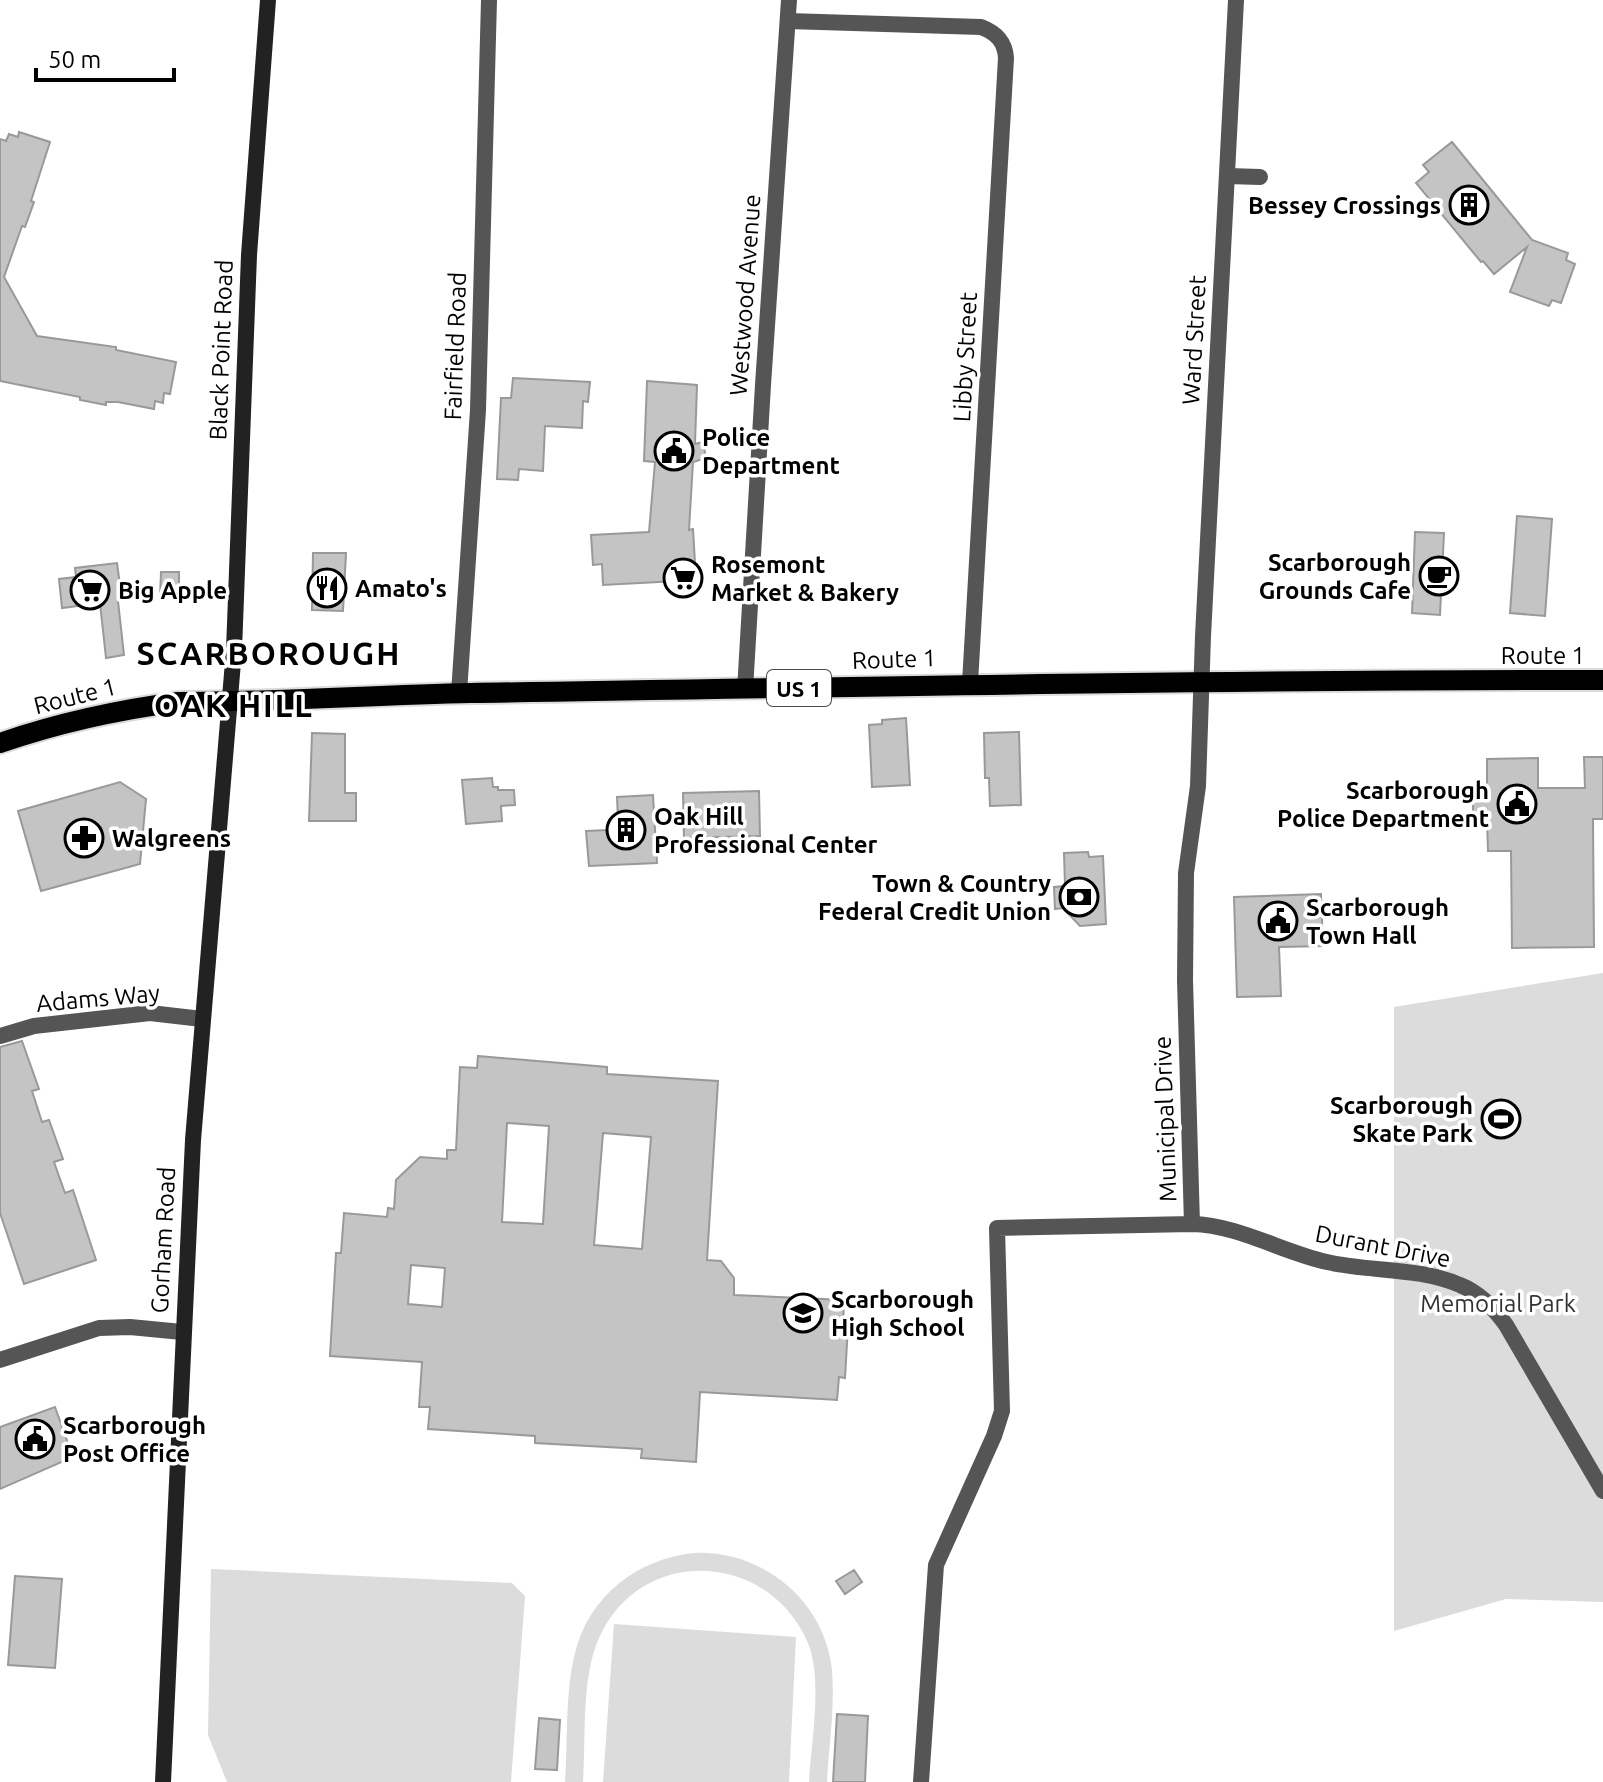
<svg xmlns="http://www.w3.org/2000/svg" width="1603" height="1782" font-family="Ubuntu,sans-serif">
<rect width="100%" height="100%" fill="#fff"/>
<path fill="#dcdcdc" d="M1603,973v629l-97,-3 -112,32v-624z
M694,1553c69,-3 131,48 138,117 3,37 -3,75 -5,112h-18c2,-40 14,-101 -1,-139 -39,-92 -167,-99 -209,-5 -18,40 -13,100 -16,144h-18c3,-41 0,-90 10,-129 14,-57 62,-94 119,-100z
M211,1569l301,14 13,13 -14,186h-284l-19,-47z
M614,1624l182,13 -7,145h-186z"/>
<path fill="#c4c4c4" stroke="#999" stroke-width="2" fill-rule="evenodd" d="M19,132l31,10 -19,59 3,1 -9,25 -3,-1 -18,51 33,59 79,11v3l60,12 -6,32 -6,-1 -1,10 -8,-2 -1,8 -36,-7h-12v3l-26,-5v-3l-80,-16v-242l6,2 3,-7 9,3z
M1452,142l80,98 36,13 -2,7 9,4 -14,39 -9,-3 -3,6 -39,-14 17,-45 -33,27 -11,-13 -2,1 -65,-79 13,-11 -6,-7z
M513,378l77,4 -2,20 -5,-1 -1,27 -37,-2 -2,45 -24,-2 -1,11 -21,-1 4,-81h10z
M647,381l50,4 -2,59 8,-2 3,16 -13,4 -4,68 4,-1 3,51 -93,5 -1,-21 -9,1 -2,-30 58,-3 6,-70 -11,-1z
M1517,516l35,3 -7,97 -35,-3z
M1415,532l29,1 -4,82 -28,-2z
M313,553h33l-3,58 -31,-1z
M117,563l5,37 -4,1 6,54 -18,3 -6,-55 -38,5 -3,-29 17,-2 -1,-9z
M161,572h18v25h-19z
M906,718l4,67 -38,2 -3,-62 13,-1v-4z
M1019,732l2,73 -31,1 -1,-28h-4l-1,-45z
M312,733l33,1v59h11v28h-47z
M1584,757h19v62h-10l1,128 -82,1 -1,-97h-23l-1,-29 -10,1v-7h-4v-16h4v-7h10v-34l51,-1v30h47z
M492,778l1,9h5v3h16l1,15 -14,1 1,15 -36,3 -4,-44z
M120,782l26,17 -6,65 -99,27 -23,-80z
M759,791l1,45 -76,2 -1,-45z
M653,795l4,68 -68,3 -3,-35 22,-1 10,-10 -1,-23z
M1088,852l1,5 14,-1 3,68 -26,2 -17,-18 -8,1 -1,-22 11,-1 -1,-33z
M1321,894l2,52 -44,1 2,49 -44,1 -3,-100z
M22,1041l17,48 -7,2 10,31 7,-2 14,39 -9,3 11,31 8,-3 23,70 -72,24 -24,-71v-166z
M478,1056l129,11v7l111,7 -11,179 14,1 13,17v17l110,5 -1,26h5l-3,52 -6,-1 -2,23 -137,-8 -4,70 -55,-4 1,-9 -107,-6v-7l-107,-7 2,-22h-11l3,-45 -92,-6 6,-103h5l3,-40 43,4 1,-9 6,1 2,-29 24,-23 27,2v-9h9l4,-83 17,1zM507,1123l42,3 -6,98 -41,-2zM603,1133l48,4 -9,112 -48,-4zM411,1265l34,3 -3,39 -34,-3z
M55,1407l18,50 -73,32v-62z
M854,1570l8,12 -17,12 -9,-13z
M15,1576l47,3 -7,89 -47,-3z
M837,1714l31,2 -3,66h-32z
M539,1718l21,2 -3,50 -22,-1z"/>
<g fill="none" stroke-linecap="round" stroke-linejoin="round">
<g stroke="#dbdbdb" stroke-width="24">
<path id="primary" d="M0,743c58,-20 117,-33 178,-41 98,0 195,-7 293,-9 377,-6 755,-13 1132,-13"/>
</g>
<path stroke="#555" stroke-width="16" d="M788,21l193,6c16,6 24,15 25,31l-36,625
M1228,176l32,1
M745,690l18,-305 26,-385
M459,693l19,-283 11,-410
M0,1036l34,-10 116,-13 52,6
M1192,1224c46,1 90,28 135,38 44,10 91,5 133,23 20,8 34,23 46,40l97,166
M0,1360l99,-32 31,-1 52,5
M921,1782l15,-217 58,-129 8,-25 -5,-183 195,-4 -7,-244 1,-107 12,-87 5,-150 33,-636"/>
<path stroke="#222" stroke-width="16" d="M163,1782l30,-642 41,-490 15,-395 19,-255"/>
<use href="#primary" stroke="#000" stroke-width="20"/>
</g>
<defs>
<g id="building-ring" transform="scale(2)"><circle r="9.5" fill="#fff" stroke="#000" stroke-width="1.5"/><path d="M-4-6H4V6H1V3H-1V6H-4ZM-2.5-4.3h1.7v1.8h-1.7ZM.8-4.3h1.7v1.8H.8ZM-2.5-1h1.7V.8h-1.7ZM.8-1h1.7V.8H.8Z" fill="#000"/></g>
<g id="civic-ring" transform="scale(2)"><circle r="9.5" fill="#fff" stroke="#000" stroke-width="1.5"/><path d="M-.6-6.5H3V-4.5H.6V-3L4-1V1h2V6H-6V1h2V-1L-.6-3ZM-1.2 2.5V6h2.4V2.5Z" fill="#000"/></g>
<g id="cafe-ring" transform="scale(2)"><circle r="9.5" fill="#fff" stroke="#000" stroke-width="1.5"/><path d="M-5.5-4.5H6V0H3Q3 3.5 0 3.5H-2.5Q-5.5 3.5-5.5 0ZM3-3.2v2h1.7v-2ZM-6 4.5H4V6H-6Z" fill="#000"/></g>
<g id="supermarket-ring" transform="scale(2)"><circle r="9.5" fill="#fff" stroke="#000" stroke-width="1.5"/><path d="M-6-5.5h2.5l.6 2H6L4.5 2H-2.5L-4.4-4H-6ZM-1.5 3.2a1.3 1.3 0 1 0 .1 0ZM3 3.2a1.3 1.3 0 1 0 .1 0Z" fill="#000"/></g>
<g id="restaurant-ring" transform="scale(2)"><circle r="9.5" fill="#fff" stroke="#000" stroke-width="1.5"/><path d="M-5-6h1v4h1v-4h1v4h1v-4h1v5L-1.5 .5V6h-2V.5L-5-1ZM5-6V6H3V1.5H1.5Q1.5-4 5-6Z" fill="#000"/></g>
<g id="pharmacy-ring" transform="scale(2)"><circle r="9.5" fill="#fff" stroke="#000" stroke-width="1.5"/><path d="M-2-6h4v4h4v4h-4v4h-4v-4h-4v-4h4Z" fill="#000"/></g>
<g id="bank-ring" transform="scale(2)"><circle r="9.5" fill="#fff" stroke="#000" stroke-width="1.5"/><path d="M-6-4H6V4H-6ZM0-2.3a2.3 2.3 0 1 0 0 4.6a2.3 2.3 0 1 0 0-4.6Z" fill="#000"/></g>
<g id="stadium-ring" transform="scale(2)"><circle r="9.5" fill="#fff" stroke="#000" stroke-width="1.5"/><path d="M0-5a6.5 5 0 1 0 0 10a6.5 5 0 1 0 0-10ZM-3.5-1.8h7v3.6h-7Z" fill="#000"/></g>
<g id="school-ring" transform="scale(2)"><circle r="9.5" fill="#fff" stroke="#000" stroke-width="1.5"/><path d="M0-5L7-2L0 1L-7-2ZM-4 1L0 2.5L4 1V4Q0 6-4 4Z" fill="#000"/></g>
</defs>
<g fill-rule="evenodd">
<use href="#building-ring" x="1469" y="205"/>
<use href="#civic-ring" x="674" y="451"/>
<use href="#cafe-ring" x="1439" y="576"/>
<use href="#supermarket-ring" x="683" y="578"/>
<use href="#restaurant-ring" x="327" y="588"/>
<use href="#supermarket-ring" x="90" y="590"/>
<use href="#civic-ring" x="1517" y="804"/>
<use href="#building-ring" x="626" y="830"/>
<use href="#pharmacy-ring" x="84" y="838"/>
<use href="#bank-ring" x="1079" y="897"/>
<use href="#civic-ring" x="1278" y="921"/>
<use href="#stadium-ring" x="1501" y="1119"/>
<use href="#school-ring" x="803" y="1313"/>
<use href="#civic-ring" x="35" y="1439"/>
</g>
<g text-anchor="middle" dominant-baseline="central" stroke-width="7" stroke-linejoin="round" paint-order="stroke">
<rect fill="#fff" stroke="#4c4c4c" stroke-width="2" x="767" y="670" width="64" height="36" rx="6"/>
<g font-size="22" font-weight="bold" fill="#000">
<text x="799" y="688">US 1</text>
</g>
<g font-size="24" font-weight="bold" fill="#000" stroke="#fff" text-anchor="start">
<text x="1441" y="205" text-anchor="end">Bessey Crossings</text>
<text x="702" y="437">Police<tspan x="702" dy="28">Department</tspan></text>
<text x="1411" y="562" text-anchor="end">Scarborough<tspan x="1411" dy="28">Grounds Cafe</tspan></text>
<text x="711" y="564">Rosemont<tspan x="711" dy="28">Market &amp; Bakery</tspan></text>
<text x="355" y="588">Amato's</text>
<text x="118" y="590">Big Apple</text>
<text x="1489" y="790" text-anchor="end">Scarborough<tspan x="1489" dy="28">Police Department</tspan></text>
<text x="654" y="816">Oak Hill<tspan x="654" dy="28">Professional Center</tspan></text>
<text x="112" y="838">Walgreens</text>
<text x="1051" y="883" text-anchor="end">Town &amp; Country<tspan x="1051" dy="28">Federal Credit Union</tspan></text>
<text x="1306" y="907">Scarborough<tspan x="1306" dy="28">Town Hall</tspan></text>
<text x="1473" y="1105" text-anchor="end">Scarborough<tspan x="1473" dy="28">Skate Park</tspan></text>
<text x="831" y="1299">Scarborough<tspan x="831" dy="28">High School</tspan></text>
<text x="63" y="1425">Scarborough<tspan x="63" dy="28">Post Office</tspan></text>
</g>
<g font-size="24" fill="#000" stroke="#fff">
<text transform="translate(745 295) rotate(-86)">Westwood Avenue</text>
<text transform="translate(1194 340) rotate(-87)">Ward Street</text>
<text transform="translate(455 346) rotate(-88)">Fairfield Road</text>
<text transform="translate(221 350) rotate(-88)">Black Point Road</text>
<text transform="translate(965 357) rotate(-87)">Libby Street</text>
<text x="1543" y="655">Route 1</text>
<text transform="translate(894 659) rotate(-2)">Route 1</text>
<text transform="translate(75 696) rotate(-14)">Route 1</text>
<text transform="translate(98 998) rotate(-5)">Adams Way</text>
<text transform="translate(1165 1119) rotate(-92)">Municipal Drive</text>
<text transform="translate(163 1240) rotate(-87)">Gorham Road</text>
<text transform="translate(1383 1246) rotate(11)">Durant Drive</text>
</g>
<g font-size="24" fill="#333" stroke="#fff">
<text x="1498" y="1303">Memorial Park</text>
</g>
<g font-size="32" font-weight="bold" letter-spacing="2" fill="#000" stroke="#fff">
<text x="269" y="653">SCARBOROUGH</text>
<text x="234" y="705">OAK HILL</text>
</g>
</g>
<path d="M36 68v12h138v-12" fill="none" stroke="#000000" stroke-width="4"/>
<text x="48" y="68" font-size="24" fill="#000000" stroke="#ffffff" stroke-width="6" paint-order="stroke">50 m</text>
</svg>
